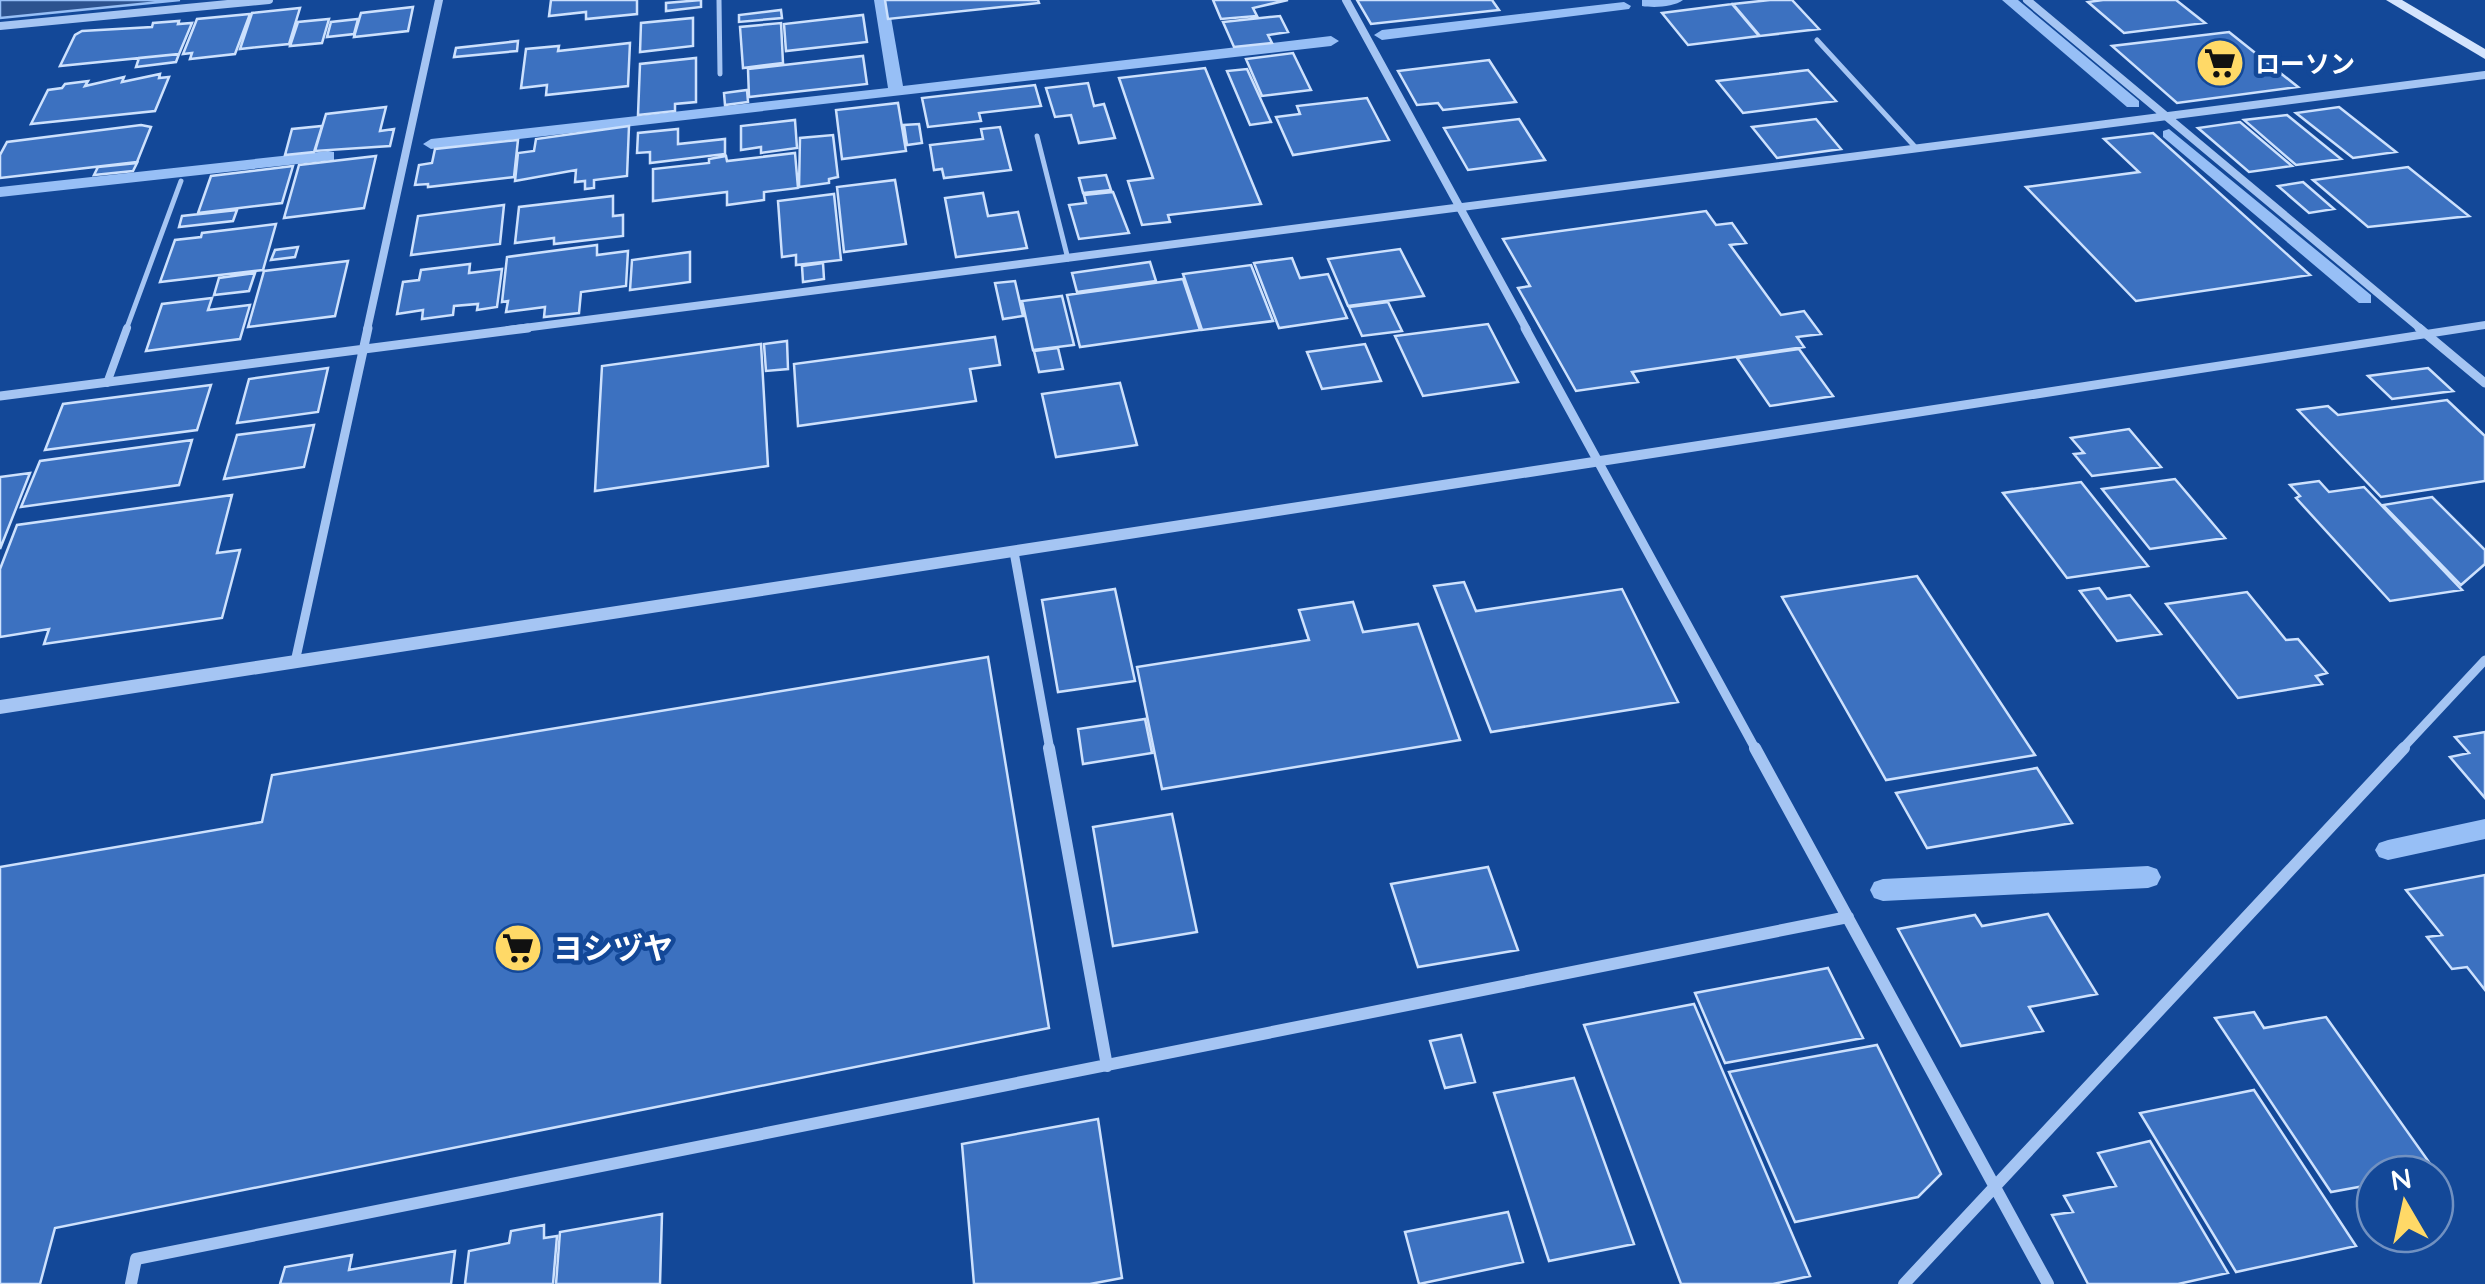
<svg xmlns="http://www.w3.org/2000/svg" width="2485" height="1284" font-family="Quicksand,'Noto Sans JP',sans-serif">
<rect width="100%" height="100%" fill="#134898"/>
<path fill="#2d538f" stroke="#97bff6" stroke-width="2.5" d="M0,0h180l-180,18z"/>
<g fill="none" stroke-linecap="round" stroke-linejoin="round">
<path fill="#97bff6" fill-rule="evenodd" d="M874,0h14l15,86 428,-50 8,5 -8,5 -900,103 -8,-5 8,-5 457,-51z
M1642,0h41c-9,7 -29,8 -41,6z
M2002,0h16l121,101v6h-12z
M1624,2l7,4 -2,3 -247,31 -8,-5 8,-5z
M2169,129l202,166v8h-12l-196,-166v-6z
M328,151l6,1v8l-334,37v-10z
M2485,819v20l-97,21 -9,-3 -4,-7 4,-7 9,-3z
M2148,866l9,3 4,8 -4,8 -9,3 -265,13 -9,-3 -4,-8 4,-8 9,-3z"/>
</g>
<path fill="#3c71c0" stroke="#cde1fd" stroke-width="2.5" d="M551,0h86v14l-51,5v-7l-37,4z
M701,0v7l-35,4v-8z
M885,0h153l1,3 -151,16z
M1213,0h75l-35,8 4,8 -36,3z
M1357,0h135l7,10 -128,14z
M1770,0h22l27,29 -59,7 -27,-32z
M2103,0h73l29,23 -81,10 -36,-31z
M1732,4l27,32 -71,9 -26,-32z
M413,7l-5,24 -54,6 7,-24z
M300,8l-11,36 -49,5 12,-36z
M781,10l1,8 -43,4v-7z
M250,14l-15,40 -45,5 2,-6 -9,1 14,-35z
M863,15l4,27 -81,9 -2,-27z
M1280,16l8,16 -20,3 4,8 -38,4 -11,-25z
M693,18v28l-53,6 1,-29z
M329,19l-7,24 -32,3 8,-24z
M358,19l-4,15 -27,3 4,-15z
M179,21l-1,3 14,-1 -13,31 -119,12 15,-31 7,-4 70,-4 1,-4z
M781,23l2,40 -40,5 -3,-41z
M2229,32l69,55 -121,16 -65,-57z
M518,41l-1,10 -63,6 2,-9z
M630,43l-2,43 -82,9 1,-10 -26,3 5,-39 33,-3 -1,5z
M1293,53l18,37 -49,6 -16,-37z
M179,54l-3,8 -40,5 3,-9z
M863,56l4,28 -118,13 -1,-28z
M696,58v44l-21,2v7l-37,4 2,-51z
M1489,60l27,42 -73,8 -5,-7 -21,2 -19,-34z
M1205,68l56,136 -93,11 2,7 -28,3 -14,-44 25,-3 -34,-100z
M1247,69l24,53 -21,3 -23,-54z
M1808,70l28,31 -93,12 -26,-32z
M160,74l-1,4 10,-1 -14,34 -124,13 17,-34 14,-2 3,-4 23,-3 -3,5 39,-9 -2,5z
M1088,83l6,23 10,-2 11,34 -36,5 -8,-28 -16,2 -9,-29z
M1035,85l6,21 -62,7 2,8 -53,6 -6,-29z
M747,90l1,12 -23,3 -1,-12z
M1367,98l22,42 -96,15 -17,-38 24,-3 -3,-8z
M898,103l8,48 -64,8 -6,-49z
M386,107l-6,24 14,-2 -4,17 -75,5 11,-37z
M2339,107l57,45 -43,6 -57,-45z
M2287,115l54,44 -45,6 -52,-45z
M1519,119l26,41 -77,10 -24,-42z
M1816,119l25,30 -64,9 -25,-31z
M795,120l2,28 -36,5v-6l-20,3v-24z
M2240,122l52,44 -43,6 -51,-44z
M919,124l3,19 -15,2 -3,-20z
M141,125l10,2 -14,35 -137,16v-23l7,-13z
M322,126l-8,26 -29,3 7,-26z
M629,126l-2,50 -33,4v8l-9,1v-8l-10,1 1,-12 -61,11 3,-28 16,-2 2,-12z
M1000,127l11,43 -67,8 -2,-9 -8,1 -4,-25 53,-6 -2,-10z
M678,129v15l47,-5v15l-75,9v-11l-13,1 1,-20z
M2153,133l157,142 -174,26 -110,-114 113,-15 -35,-33z
M833,135l5,42 -9,2v4l-30,4 1,-49z
M518,140l-4,37 -86,10v-3l-13,1 4,-20 13,-2 3,-14z
M795,153l3,35 -34,4v8l-37,5v-13l-74,9v-32l56,-6v-4l17,-3 1,5z
M376,156l-12,52 -80,10 15,-53z
M137,163l-4,8 -39,4 4,-8z
M293,166l-11,37 -84,10 13,-37z
M2408,167l61,49 -101,11 -55,-47z
M1106,175l5,15 -28,3 -4,-15z
M895,180l11,64 -62,8 -7,-65z
M2303,182l31,27 -25,4 -31,-27z
M1113,192l16,41 -50,6 -10,-34 17,-2 -2,-8z
M983,193l5,23 30,-4 9,36 -71,9 -11,-59z
M834,194l7,66 -45,5v-10l-14,2 -4,-56z
M613,196v20l10,-1v21l-69,8v-6l-39,5 4,-36z
M504,205l-4,39 -89,11 7,-39z
M237,210l-4,11 -54,6 3,-11z
M1706,211l10,14 16,-2 14,20 -16,2 51,70 23,-4 17,23 -24,3 7,10 -172,25 6,10 -62,9 -58,-103 12,-2 -27,-47z
M276,224l-13,46 -103,12 15,-42 26,-3 1,-4z
M597,245v10l31,-4 -2,35 -45,6 -2,21 -35,4 1,-10 -39,5 2,-11 -6,1 5,-45z
M298,247l-3,10 -24,3 4,-10z
M1400,249l24,47 -76,10 -20,-47z
M690,252v30l-60,8 2,-30z
M1292,258l8,20 28,-4 19,44 -68,10 -25,-65z
M348,261l-13,55 -87,11 16,-56z
M1150,262l6,19 -79,11 -5,-19z
M823,263l1,16 -21,3 -1,-16z
M470,264l-1,9 33,-4 -5,38 -20,3 1,-6 -24,2 -1,9 -31,4 1,-9 -26,4 6,-32 16,-2 2,-10z
M1251,265l22,56 -71,9 -19,-56z
M255,273l-6,18 -35,4 5,-17z
M1183,279l17,51 -120,17 -13,-52z
M1015,281l8,35 -20,3 -8,-36z
M1062,296l12,49 -41,5 -11,-49z
M212,298l-4,12 42,-5 -10,34 -94,12 16,-47z
M1388,302l14,29 -40,5 -13,-29z
M1488,324l30,58 -95,14 -28,-60z
M995,337l5,28 -30,4 6,32 -178,25 -4,-62z
M787,341l1,28 -22,2 -2,-27z
M761,344l7,122 -173,25 7,-125z
M1365,344l16,37 -59,8 -15,-37z
M1058,348l5,21 -24,3 -5,-21z
M1799,349l34,47 -63,10 -33,-48z
M328,368l-10,44 -81,11 12,-44z
M2428,368l25,23 -61,8 -24,-23z
M1120,383l17,62 -81,12 -14,-63z
M211,385l-14,45 -152,20 18,-46z
M2447,400l38,36v45l-104,16 -83,-87 30,-4 10,9z
M314,425l-10,42 -80,12 13,-44z
M2129,429l32,38 -69,9 -18,-22 10,-1 -13,-15z
M192,440l-13,45 -158,22 19,-46z
M30,473l-30,76v-72z
M2175,479l50,59 -75,11 -48,-60z
M2319,481l10,11 35,-5 98,103 -72,11 -94,-103 4,-2 -10,-11z
M2081,482l67,84 -81,12 -64,-85z
M232,495l-15,58 23,-3 -18,68 -178,26 5,-15 -49,8v-68l17,-44z
M2432,497l53,53v14l-24,21 -78,-80z
M1917,576l118,179 -149,25 -104,-183z
M1464,582l12,29 146,-22 56,113 -187,30 -57,-146z
M2099,588l8,11 23,-4 31,39 -44,7 -37,-50z
M1115,589l20,92 -77,11 -16,-92z
M2247,592l39,48 12,-1 29,34 -11,3 6,8 -84,14 -72,-94z
M1353,602l10,30 55,-8 42,116 -298,49 -25,-122 172,-27 -10,-30z
M988,657l61,371 -994,200 -15,56h-40v-417l262,-45 10,-47z
M1145,719l7,34 -69,11 -5,-35z
M2485,732v66l-35,-41 19,-4 -14,-16z
M2037,768l35,55 -145,25 -31,-55z
M1172,814l25,118 -84,14 -20,-119z
M1488,867l30,83 -100,17 -27,-83z
M2485,875v115l-18,-23 -15,2 -25,-32 15,-2 -36,-45z
M2048,914l49,80 -68,13 14,24 -82,15 -63,-117 77,-14 7,11z
M1828,968l35,70 -138,25 -30,-70z
M1694,1004l116,272 -37,8h-92l-97,-259z
M2254,1012l10,16 62,-11 110,155 -61,2v10l-44,8 -116,-174z
M1461,1035l14,47 -30,6 -15,-47z
M1877,1045l64,129 -23,23 -123,25 -66,-150z
M1574,1078l60,166 -85,17 -55,-168z
M2254,1090l102,156 -120,26 -96,-159z
M1098,1119l24,159 -32,6h-116l-12,-140z
M2150,1141l78,132 -50,11h-90l-36,-69 21,-3 -9,-16 52,-10 -18,-33z
M1508,1212l15,50 -104,22 -14,-52z
M662,1214l-2,70h-104l4,-52z
M544,1225v13l13,-2 -4,48h-88l4,-33 40,-8 2,-12z
M455,1251l-4,33h-171l5,-17 67,-12 -3,15z"/>
<g fill="none" stroke-linecap="round" stroke-linejoin="round">
<path stroke="#a5c5f3" stroke-width="5" d="M719,0l1,74
M1817,40l100,109
M1037,136l31,123
M126,330l55,-149"/>
<path stroke="#a5c5f3" stroke-width="8" d="M107,383l20,-55"/>
<path stroke="#a5c5f3" stroke-width="8" d="M1346,0l181,330
M2027,0l395,330
M0,26l269,-26
M367,330l72,-330
M508,330l1977,-255"/>
<path stroke="#a5c5f3" stroke-width="9" d="M1525,328l231,422
M2419,328l66,55
M0,396l528,-68
M1014,552l36,198
M295,662l73,-334
M2401,750l84,-90"/>
<path stroke="#a5c5f3" stroke-width="12" d="M1049,748l58,318
M1755,748l293,536
M131,1284l5,-25 1712,-342
M1904,1284l500,-536"/>
<path fill="#a5c5f3" fill-rule="evenodd" d="M2485,321v8l-2485,385v-14z"/>
<path fill="#d4e4fd" fill-rule="evenodd" d="M2386,0h16l83,49v10z"/>
</g>
<defs>
<g id="supermarket-disc" transform="scale(2.5)"><circle r="9.5" fill="#ffd967" stroke="#134898"/><path d="M-6-5.5h2.5l.6 2H6L4.5 2H-2.5L-4.4-4H-6ZM-1.5 3.2a1.3 1.3 0 1 0 .1 0ZM3 3.2a1.3 1.3 0 1 0 .1 0Z" fill="#111"/></g>
</defs>
<g fill-rule="evenodd">
<use href="#supermarket-disc" x="2220" y="63"/>
<use href="#supermarket-disc" x="518" y="948"/>
</g>
<g text-anchor="middle" dominant-baseline="central" stroke-width="9" stroke-linejoin="round" paint-order="stroke">
<g font-size="25" font-weight="bold" fill="#fff" stroke="#134898" text-anchor="start">
<text x="2255" y="63">ローソン</text>
</g>
<g font-size="30" font-weight="bold" fill="#fff" stroke="#134898" text-anchor="start">
<text x="553" y="948">ヨシヅヤ</text>
</g>
</g>
<g transform="translate(2405 1204) rotate(351)"><circle r="48" fill="#134898" stroke="#7191c1" stroke-width="2.5"/>
<path d="M0-8L18 38L0 25L-18 38Z" fill="#ffd967"/>
<text y="-15" font-size="28" font-weight="bold" text-anchor="middle" fill="#ffffff">N</text>
</g>
</svg>
